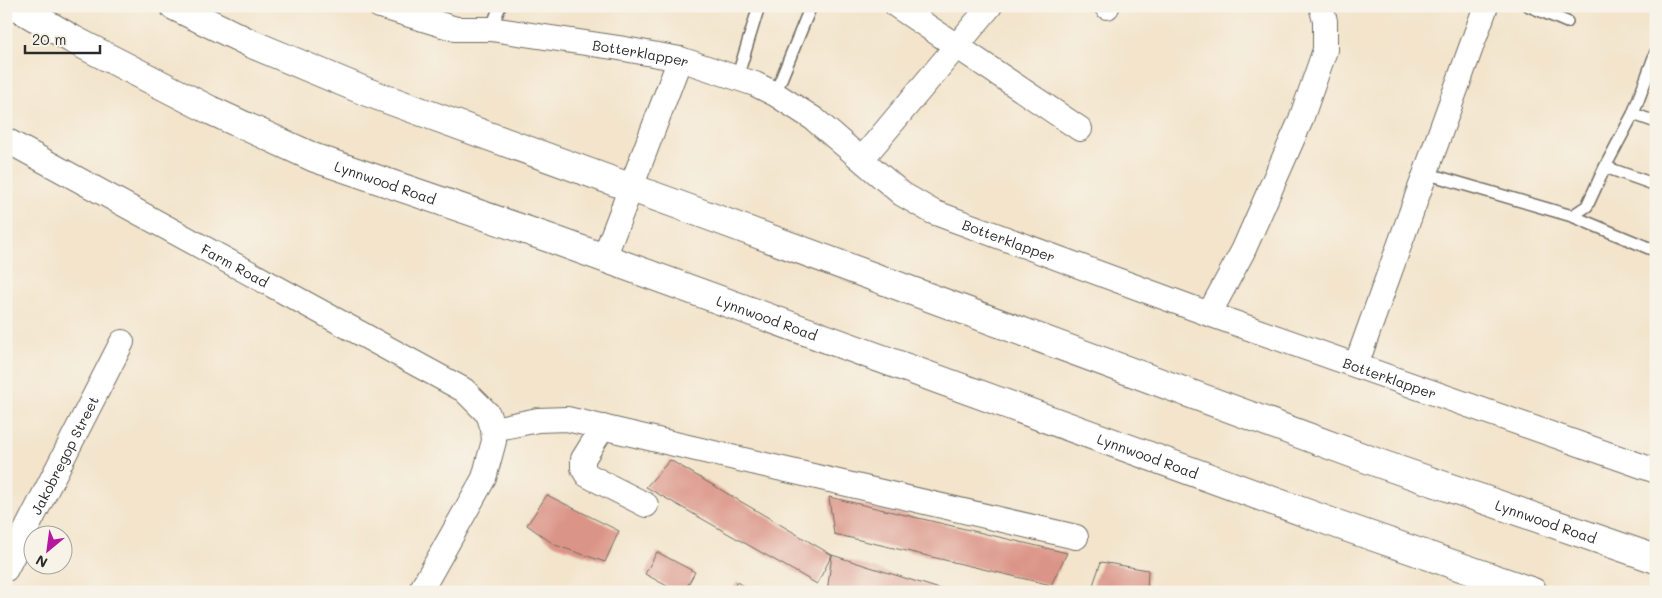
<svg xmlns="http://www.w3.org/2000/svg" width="1662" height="598" font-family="Mali,sans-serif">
<rect width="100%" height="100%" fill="#f7f3e8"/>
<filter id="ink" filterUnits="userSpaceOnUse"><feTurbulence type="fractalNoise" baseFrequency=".02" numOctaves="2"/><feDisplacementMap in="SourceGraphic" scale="10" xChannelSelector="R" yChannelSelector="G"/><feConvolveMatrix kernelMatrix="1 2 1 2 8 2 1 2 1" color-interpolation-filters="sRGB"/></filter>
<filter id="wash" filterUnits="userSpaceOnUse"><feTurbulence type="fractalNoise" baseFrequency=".0096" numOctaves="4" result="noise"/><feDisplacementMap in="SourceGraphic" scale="20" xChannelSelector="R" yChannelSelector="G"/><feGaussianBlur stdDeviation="1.12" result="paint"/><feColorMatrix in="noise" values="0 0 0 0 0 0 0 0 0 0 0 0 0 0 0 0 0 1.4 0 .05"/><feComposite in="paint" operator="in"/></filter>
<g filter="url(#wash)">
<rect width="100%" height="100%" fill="#f3e4cb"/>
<g id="blocks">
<path fill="#db9588" d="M670,460l162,95 -15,29 -171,-97z
M547,495l72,36 -14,31 -50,-17 -28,-20z
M829,497l238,56 -16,32 -217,-51z
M657,552l38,20 -11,20h-6l-33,-18z
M832,555l114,36v1h-119z
M1101,562l47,8 -1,22 -11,-2v2h-27l-16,-7z
M737,582l16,10h-22z"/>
</g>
</g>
<g filter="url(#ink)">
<use href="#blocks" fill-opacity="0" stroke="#716c63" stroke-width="1"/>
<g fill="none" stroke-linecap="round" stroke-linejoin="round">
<g stroke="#716c63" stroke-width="14">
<path id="lane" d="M1529,6l38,16
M491,29l9,-23
M737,78l22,-72
M775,94l36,-88
M1633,114l23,8
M1605,167l51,18
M1425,173l147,43 15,-10 18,-39 28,-53 23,-62
M1572,216l84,35"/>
</g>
<g stroke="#716c63" stroke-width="26">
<g id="street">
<path id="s1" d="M380,6l76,23h35l128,19 61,11 75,25 20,10 39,25 88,75 31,18 276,102 447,157"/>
<path d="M897,6l183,123"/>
<path d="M1106,6l1,1"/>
<path id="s2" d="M6,140l458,250 24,24 5,15 1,12 -10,37 -64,114"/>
<path d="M862,159l128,-153"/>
<path d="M604,258l76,-199"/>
<path d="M1209,314l34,-63 57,-129 25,-72v-29l-4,-15"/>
<path d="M1356,365l130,-359"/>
<path d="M603,427l-20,32v9l4,7 59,30"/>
<path d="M493,429l45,-9 29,-1 509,118"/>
<path id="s3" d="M6,569l116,-227"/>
</g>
</g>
<g stroke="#716c63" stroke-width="30">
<g id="primary">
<path id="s4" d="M16,6l56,33 138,71 105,48 234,80 782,284 202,70"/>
<path id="s5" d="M174,6l78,38 115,48 320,116 694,256 275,95"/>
</g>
</g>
<use href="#lane" stroke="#fff" stroke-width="11"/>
<use href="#street" stroke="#fff" stroke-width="24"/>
<use href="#primary" stroke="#fff" stroke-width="28"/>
</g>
</g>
<g text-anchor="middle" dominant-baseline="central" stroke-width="4" stroke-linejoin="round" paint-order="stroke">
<g font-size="14" fill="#2b2b2b" stroke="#f7f3e8">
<text stroke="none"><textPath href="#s1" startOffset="266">Botterklapper</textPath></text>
<text stroke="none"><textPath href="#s4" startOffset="410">Lynnwood Road</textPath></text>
<text stroke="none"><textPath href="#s1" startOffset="686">Botterklapper</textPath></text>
<text stroke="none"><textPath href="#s2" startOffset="261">Farm Road</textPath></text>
<text stroke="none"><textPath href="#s4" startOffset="815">Lynnwood Road</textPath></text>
<text stroke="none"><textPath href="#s1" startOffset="1091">Botterklapper</textPath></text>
<text stroke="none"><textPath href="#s4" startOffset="1220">Lynnwood Road</textPath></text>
<text stroke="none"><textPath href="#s3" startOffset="128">Jakobregop Street</textPath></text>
<text stroke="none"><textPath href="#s5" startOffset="1466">Lynnwood Road</textPath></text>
</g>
</g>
<rect width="1662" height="598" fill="none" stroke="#f7f3e8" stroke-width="25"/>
<g transform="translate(48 550) rotate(209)"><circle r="24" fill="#f7f3e8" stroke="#a5a39c"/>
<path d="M0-4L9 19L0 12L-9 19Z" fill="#b5179e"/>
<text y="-8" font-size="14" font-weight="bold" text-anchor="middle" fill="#2b2b2b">N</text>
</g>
<path d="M25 45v8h75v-8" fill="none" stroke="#2b2b2b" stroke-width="2.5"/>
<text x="32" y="45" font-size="15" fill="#2b2b2b" stroke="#f7f3e8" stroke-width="4" paint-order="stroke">20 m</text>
</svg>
